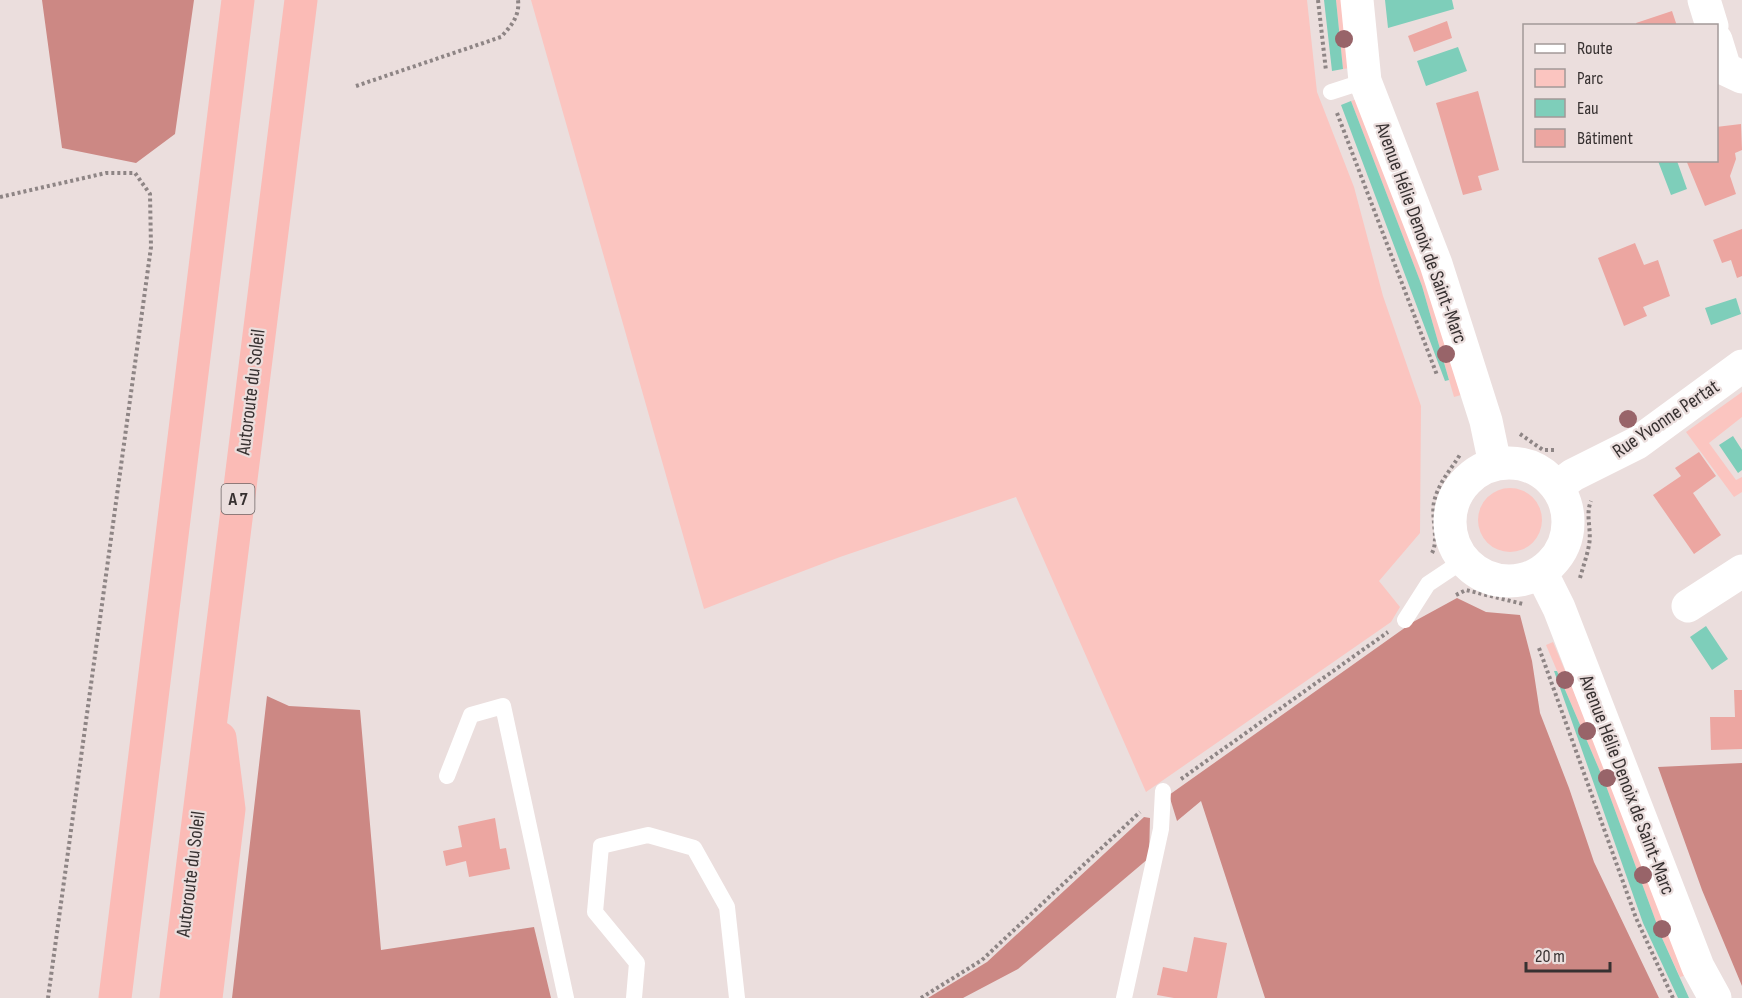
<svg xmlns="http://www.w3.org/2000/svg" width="1742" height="998" font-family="'Sofia Sans Condensed',sans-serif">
<rect width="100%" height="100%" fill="#ebdedd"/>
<path fill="#fbc5c0" d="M531,0h776l10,92 37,95 29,109 38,110 -1,127 -41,48 21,26 -9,15 -245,170 -130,-295 -176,60 -136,52z
M1336,0h7l7,68 -7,1z
M1358,99l55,142 48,154 -7,2 -32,-111 -71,-185z
M1742,392v25l-33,26 27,37 6,-3v15l-8,5 -48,-65z
M1478 520a32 32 0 1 1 64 0a32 32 0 1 1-64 0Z
M1553,642l57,136 77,197 -7,2 -18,-39 -57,-155 -59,-138z"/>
<path fill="#cc8884" d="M42,0h152l-19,134 -39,29 -74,-15z
M1457,598l29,14 34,3 12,46 8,52 29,75 25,74 65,136h-394l-64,-197 -24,20 -8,-26 244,-173z
M267,696l22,10 71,4 21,240 153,-23 17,71h-319z
M1742,763v223l-40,-96 -44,-123z
M1144,817l6,1 -1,40 -131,111 -55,29h-35l59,-36z"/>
<path fill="#7eceba" d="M1324,0h12l7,69 -11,2z
M1385,0h67l2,9 -66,19z
M1458,47l9,24 -41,15 -9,-25z
M1351,101l71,185 27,94 -4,1 -104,-276z
M1658,161h19l10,28 -16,6z
M1736,298l5,16 -30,11 -6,-17z
M1733,436l9,14v20l-4,3 -19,-28z
M1706,626l22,33 -16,11 -22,-33z
M1554,671h3l48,112 57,155 27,60h-11l-35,-75z"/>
<path fill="#eca6a1" d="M1672,11l5,15h-40l-1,-3z
M1447,21l5,17 -38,14 -6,-16z
M1478,91l21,79 -21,6 4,14 -19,5 -27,-92z
M1741,124l1,26 -7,3 1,6 -6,17 6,18 -31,12 -19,-46h30v-33z
M1742,229v47l-5,2 -6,-18 -9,3 -9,-23z
M1635,243l9,22 14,-5 12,36 -27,11 4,9 -23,10 -26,-68z
M1699,452l17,24 -23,17 28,42 -27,19 -41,-59 28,-19 -6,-8z
M1734,690h8v59l-31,1 -1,-33h25z
M495,818l5,31 6,-1 4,21 -41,8 -3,-16 -20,5 -3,-15 19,-4 -4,-21z
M1194,937l33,6 -10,55h-43l-17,-3 6,-28 24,5z"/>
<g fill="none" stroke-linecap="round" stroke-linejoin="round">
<path stroke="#8e8585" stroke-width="4" stroke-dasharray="3 3" stroke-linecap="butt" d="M1318,0l8,71
M356,86l145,-49c10,-11 19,-21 17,-37
M1337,113l100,262
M0,197l106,-24h29l15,21 1,53 -103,751
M1520,434l23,16h13
M1432,553c7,-13 -1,-35 2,-51 5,-21 17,-32 27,-49
M1580,578c3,-11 7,-22 9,-33 3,-15 -4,-30 2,-44
M1456,595l10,-5 57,14
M1539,648l97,270 37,80
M1181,779l207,-147
M921,998l61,-38 158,-148"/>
<path stroke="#fff" stroke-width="16" d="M1331,92l34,-11
M1405,620l23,-36 36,-24
M447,776l24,-61 32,-9 63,292
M634,998l3,-35 -42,-51 6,-66 47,-11 46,13 33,59 10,91
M1124,998l37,-169 2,-38"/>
<path stroke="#fff" stroke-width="33" d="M1704,0l8,26
M1716,40l9,29 17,8
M1557,487l16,-12 64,-32 105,-77
M1688,606l54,-35"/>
<path stroke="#fff" stroke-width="33" d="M1357,0l8,81 71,183 50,157 9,43
M1450 522a59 59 0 1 1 118 0a59 59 0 1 1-118 0Z
M1541,572l18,36 139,359 17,31"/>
<path stroke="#fbbbb6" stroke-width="33" d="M115,998l123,-998
M176,998l125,-998
M206,998l23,-189 -9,-71"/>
</g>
<g fill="#986469">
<circle cx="1344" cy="39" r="9"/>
<circle cx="1446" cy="354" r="9"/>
<circle cx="1628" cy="419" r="9"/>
<circle cx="1565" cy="680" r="9"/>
<circle cx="1587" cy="731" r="9"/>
<circle cx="1607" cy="778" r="9"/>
<circle cx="1643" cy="875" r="9"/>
<circle cx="1662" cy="929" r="9"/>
</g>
<g text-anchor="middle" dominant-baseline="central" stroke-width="4.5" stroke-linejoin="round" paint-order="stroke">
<rect fill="#ebdedd" stroke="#6d6565" stroke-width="1.5" x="221.5" y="484" width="33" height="30" rx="4.5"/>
<g font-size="18" font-weight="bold" fill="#373131">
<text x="238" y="499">A 7</text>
</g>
<g font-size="20" fill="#373131" stroke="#ebdedd">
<text transform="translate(1421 233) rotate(70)">Avenue Hélie Denoix de Saint-Marc</text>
<text transform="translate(251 392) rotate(-83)">Autoroute du Soleil</text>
<text transform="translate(1666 419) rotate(-34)">Rue Yvonne Pertat</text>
<text transform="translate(1627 785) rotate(69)">Avenue Hélie Denoix de Saint-Marc</text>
<text transform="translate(191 874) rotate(-83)">Autoroute du Soleil</text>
</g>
</g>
<rect x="1523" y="24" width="195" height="138" fill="#ebdedd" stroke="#a39998" stroke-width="1.5"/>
<rect x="1535" y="44" width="30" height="9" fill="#ffffff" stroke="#a39998" stroke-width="1.5"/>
<text x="1577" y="54" font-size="18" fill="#373131">Route</text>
<rect x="1535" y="69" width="30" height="18" fill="#fbc5c0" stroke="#a39998" stroke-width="1.5"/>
<text x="1577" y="84" font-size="18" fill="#373131">Parc</text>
<rect x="1535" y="99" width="30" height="18" fill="#7eceba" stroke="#a39998" stroke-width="1.5"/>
<text x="1577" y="114" font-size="18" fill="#373131">Eau</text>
<rect x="1535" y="129" width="30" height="18" fill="#eca6a1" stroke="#a39998" stroke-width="1.5"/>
<text x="1577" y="144" font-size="18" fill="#373131">Bâtiment</text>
<path d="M1526 962v9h84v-9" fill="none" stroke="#373131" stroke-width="3"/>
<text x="1535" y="962" font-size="18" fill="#373131" stroke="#ebdedd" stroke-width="4.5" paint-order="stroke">20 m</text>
</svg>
